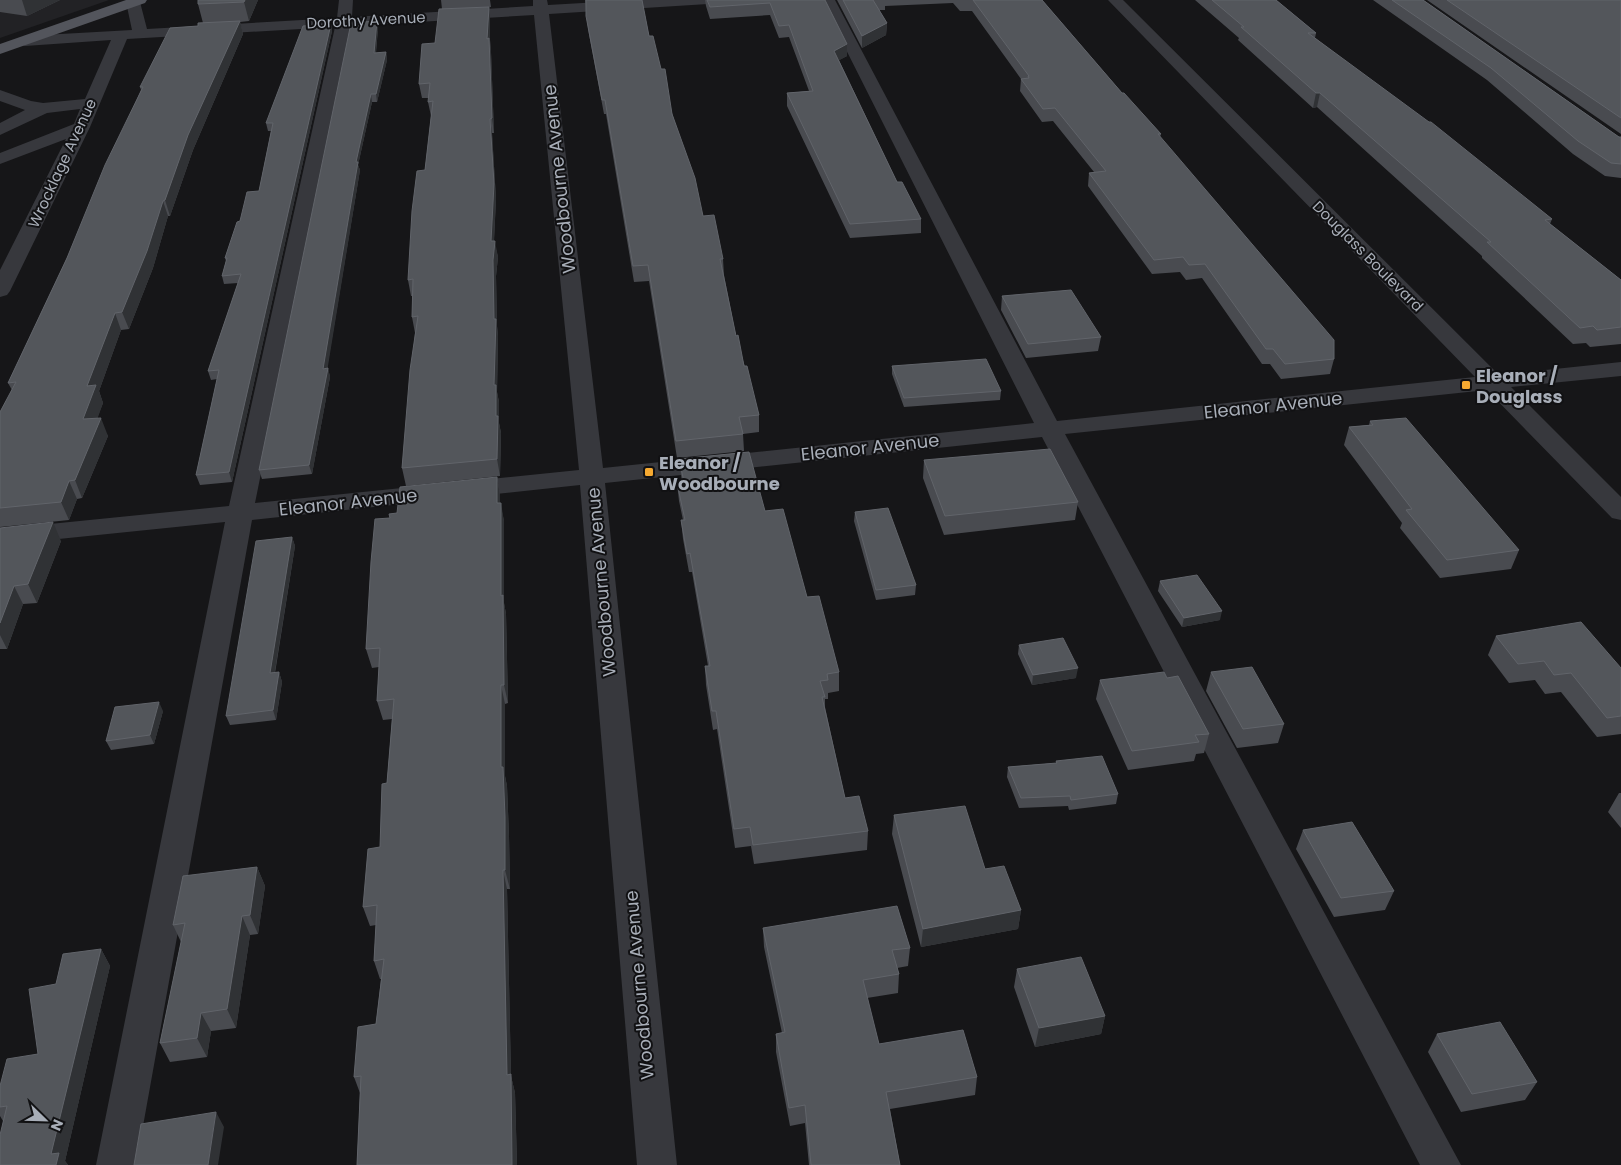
<svg xmlns="http://www.w3.org/2000/svg" width="1621" height="1165" font-family="Poppins,sans-serif">
<rect width="100%" height="100%" fill="#161618"/>
<path fill="#222225" d="M0,0h109l-109,38z"/>
<g fill="none" stroke-linecap="round" stroke-linejoin="round">
<path fill="#37383d" fill-rule="evenodd" d="M127,0h12l1,2 7,27 190,-11 2,-18h14l-1,17 181,-11v-6h14l1,5 87,-5h80l-2,3 -5,1 -159,10 54,454 431,-45 -213,-423h14l222,421 418,-44 -367,-377h15l376,375 122,-13v14l-110,11 110,110v23l-9,-2 -125,-128 -422,44 396,731h-41l-378,-728 -437,46 72,682h-40l-57,-680 -328,35 -116,645h-40l129,-643 -225,23v-16l229,-23 106,-479 -208,12 -37,88 -80,164 -3,4 -7,2v-27l66,-131 -66,25v-11l74,-29 6,-15 -33,4 -47,22v-12l25,-13 -25,-9v-11l31,11 12,2 42,-4 26,-59 -86,6 -5,-2 -3,-3 3,-3 5,-2 107,-6 -6,-28zM534,15l45,455 -324,33 96,-477z"/>
<path fill="#53555c" fill-rule="evenodd" d="M126,0h21l-2,3 -145,51v-10z"/>
</g>
<path fill="#494b50" d="M0,0h60l-33,16 -27,-4z
M258,0l-9,21 -9,1 3,12 -50,116 -23,66h-2l-15,52 -24,61 -8,1 -22,61 4,12 -6,15 11,18 -26,62 -5,1 -8,21 -69,7v-115l12,-22 -4,-7 59,-125 74,-168 -1,-3 58,-61 5,-3 -5,-19z
M441,0h49l1,7h-2l1,13v20l1,12 3,81h-2l4,66 -2,42 4,16 -2,19 1,50 1,10 -1,56 2,10v21l2,10 -1,43 -94,10 -4,-18 13,-135 -3,-16 1,-21h-2l-3,-16 17,-110 6,-54 -3,-14 1,-4h-7l-3,-14 16,-41 7,-34z
M585,0h57l7,36 54,180 20,43 1,16 12,61 23,79v17l-16,2 1,17 -67,7 -28,-177 -15,1 -28,-168h-2l-16,-85z
M705,0h120l22,56 -8,4 58,122 24,37v14l-71,5 -63,-132v-13l22,-2 -20,-54 -10,1 -9,-23 -60,4 -4,-13z
M837,0h205l80,93 39,41 -1,3 174,222 -4,15 -49,5 -11,-15h-8l-60,-86 -16,2 -6,-8 -28,2 -64,-88 1,-13 5,-1 -41,-51 -11,1 -22,-31 1,-12 -49,-68h-12l-7,-8 -68,3v4h-6l8,13 -1,12 -24,13z
M1195,0h81l40,33 -1,5 237,181 -2,5 71,56v64l-31,3 -4,-4 -13,1 -91,-86v-2l-165,-149 -4,1 -75,-68 1,-2z
M1373,0h50l196,137h2v41l-16,-2 -32,-22 -86,-74z
M1427,0h194v134z
M331,24l1,7 -100,451 -32,3 -4,-10 21,-96 -6,1 -3,-9 30,-88 -14,1 -2,-8 4,-15 -1,-3 15,-37 19,-30 12,-60h-3l-2,-8z
M378,28l-2,25 10,-1 1,8 -10,42h-5l-14,63 2,5 -33,198h1l2,9 -18,97 -50,5 -3,-9z
M1002,296l99,41 -3,14 -72,7 -25,-48z
M892,366l109,25 -1,9 -96,7 -12,-33z
M1370,421l149,129 -8,19 -71,9 -40,-50 2,-5 -58,-78 5,-18 20,-2z
M679,459l86,52 42,86 32,75v19l-11,2v6h-3v8l20,91 23,33 -1,19 -113,14 -3,-18 -16,2 -18,-119 -4,1 -7,-45 -1,-19h3l-16,-94h-3l-6,-33 -2,-19h2l-4,-19 -2,-18 5,-1z
M924,460l154,42 -3,18 -131,15 -21,-57z
M497,477l3,18v8l4,18v82l2,11 2,89 -3,1v72l2,10 2,50 1,53h-3l4,187 4,17 2,72h-160l3,-72 -6,-16 22,-53 5,-45h-1l-6,-18 2,-36 -6,1 -7,-19 17,-60 7,-64 5,-64 -9,1 -6,-19 2,-34 -7,1 -6,-19 24,-131 7,-5z
M855,512l61,73 -1,10 -39,5 -22,-79z
M0,528l61,13 -24,62 -14,1 -16,45h-7z
M292,537l3,9 -20,127 4,-1 3,10 -6,38 -46,5 -4,-9z
M1160,581l60,39 -38,7 -24,-36z
M1496,636l125,32v66l-24,3 -36,-45 -16,2 -10,-14 -26,3 -21,-28z
M1019,645l57,33 -44,7 -14,-31z
M1211,672l73,52 -6,19 -41,5 -31,-57z
M1167,678l42,56 -5,19 -8,1 -2,7 -66,9 -32,-71 4,-19z
M163,711l-9,33 -43,6 -5,-9z
M1056,761l62,33 -2,10 -47,6 -1,-4 -49,2 -12,-31 1,-10 48,-4z
M1619,793h2v35l-13,-16z
M894,815l91,54 36,41 -3,19 -97,18 -29,-113z
M1303,830l91,61 -9,19 -51,7 -38,-68z
M257,867l8,19 -7,48 -8,1 -14,93 -25,3 -4,26 -37,5 -10,-19 21,-101 -8,-17z
M763,928l147,20 -2,18 -11,2 2,6 -1,19 -31,5 12,46 98,33 -2,18 -85,14 10,56h-91l-4,-42 -15,3 -14,-74v-18l6,-1 -18,-86z
M101,949l9,17 -45,195 3,4h-68l3,-44 -3,-5v-30l38,-32 18,-70z
M1017,969l88,47 -4,18 -66,13 -21,-60z
M1437,1034l100,48 -12,18 -64,12 -33,-60z"/>
<path fill="#303235" d="M22,0h38l-33,16z
M245,0h13l-9,21 -5,-19z
M489,7l1,13v20l1,12 3,81 -2,-15 -5,-79z
M240,21l3,13 -50,116 -23,66 -5,-16 23,-65z
M377,21l1,7 -3,32 -1,-7z
M887,23l-1,12 -24,13v-12z
M331,24l1,7 -100,451 -3,-10z
M847,44v12l-13,7v-12z
M386,52l1,8 -10,42 -1,-8z
M1316,93h4l-3,14 -4,1z
M371,94l1,8 -14,63 2,5 -34,208 -3,-9 33,-207z
M490,119l2,14 4,66 -3,58 -2,-16z
M163,201l5,15 -15,52 -24,61 -7,-17z
M495,241l3,16 -2,19 1,50 1,10 -1,56 2,10v21l2,10 -1,43 -3,-17 -3,-74 -1,-125z
M115,313l6,17 -22,61 4,12 -12,34 -8,-18 4,-33z
M328,368l2,9 -18,97 -3,-9z
M101,418l7,18 -26,62 -7,-18z
M497,477l3,18v27l-3,-19z
M69,481l8,18 -8,21 -8,-18z
M501,503l3,18v82l2,11 2,89 -4,-18 -3,-89z
M53,522l8,19 -24,62 -9,-19z
M292,537l3,9 -22,137 -3,-10z
M14,586l9,18 -16,45 -7,-14v-12z
M1222,611l-2,9 -38,7 2,-9z
M1078,668l-2,10 -44,7 1,-10z
M279,672l3,10 -6,38 -3,-10z
M501,685l4,19v72l2,10 2,50 1,53 -5,-19 -4,-103z
M159,702l4,9 -9,33 -4,-9z
M257,867l8,19 -7,48 -8,-19z
M503,870l4,19 4,187 4,17 2,72h-5l-5,-90z
M1021,910l-3,19 -97,18 2,-18z
M242,916l8,19 -14,93 -9,-19z
M101,949l9,17 -45,195 3,4h-12l-5,-11z
M201,1013l10,18 -4,26 -10,-19z
M1105,1016l-4,18 -66,13 4,-19z
M216,1112l8,15 -6,38h-10z"/>
<path fill="#53565b" stroke="#61646a" d="M198,0h47l-1,2 -46,2z
M586,0h56l7,36h4l8,33h4l7,45 23,64 8,38 11,-1 9,44h-3l16,77 2,-1 6,31h3l12,49 -20,2 4,17 -67,7 -28,-176 -15,1 -28,-166h-3l-16,-84z
M707,0h118l22,44 -13,7 63,131h5l19,37 -71,5 -63,-131 26,-2 -24,-66 -10,1 -9,-23 -60,4z
M843,0h30l14,23 -25,13z
M973,0h69l80,93h2l37,41h-3l176,206v19l-49,5 -12,-15h-7l-61,-85 -16,1 -6,-8 -29,3 -65,-87 17,-2 -51,-63 -12,1 -22,-30 8,-1 -1,-2h1z
M1212,0h64l40,33h-8l121,89h2l121,97 -7,1 76,60v47l-24,3 -4,-4 -13,2 -93,-86h4l-171,-149h-4l-75,-66h3z
M1392,0h31l196,137h2v27l-10,-1 -33,-22 -87,-73z
M1447,0h174v118z
M489,7l-2,32 2,-1 3,80 -2,1 4,65 -3,57h4l-2,19 1,59h2l-2,66h2v31h2l-1,43 -95,9 8,-98 8,-54 -6,1 1,-38 -5,1 4,-69 5,-40 8,-1 8,-69 -5,1 2,-19 -11,1 3,-40 13,-1 4,-34z
M240,21l-52,114 -23,65 -2,1 -16,50 -25,61 -7,1 -28,73 9,-1 -13,34 18,-1 -26,62 -6,1 -8,21 -61,6v-96l16,-30 -8,1 59,-125 38,-93 38,-78h-3l30,-59 28,-2v-3z
M377,21l-3,32 12,-1 -10,42h-5l-15,68h2l-35,207 5,-1 -19,97 -50,5 92,-447z
M331,24l-102,448 -33,3 23,-105 -11,1 33,-97 -19,2 5,-18h-2l12,-36 3,-1 7,-29 12,-1 14,-68h-7l37,-97z
M1071,290l30,47 -73,7 -26,-48z
M986,359l15,32 -97,7 -12,-32z
M1406,418l113,132 -72,10 -41,-50 6,-1 -63,-82 24,-2 -3,-4z
M1050,449l28,53 -133,14 -21,-56z
M749,452l16,59 18,-2 24,88 12,-1 20,76 -12,2 1,6 -8,1 5,16h-3l23,101 14,-2 9,35 -115,14 -3,-18 -16,2 -18,-118h-4l-7,-45h5l-20,-113 -3,1 -6,-34h4l-8,-37 7,-1 -5,-23z
M497,477v26h4v93l2,-1 1,90h-3v82h2l2,50v53h-2l4,205 4,-1 1,91h-155l4,-89 -7,1 4,-50 18,-3 8,-65 -10,2 3,-56 -14,2 5,-58 12,-2 2,-63 5,-1 7,-84 -17,2 3,-53 -14,1 5,-87 4,-43 15,-1 -1,-4 8,-1 3,-26z
M888,508l28,77 -40,5 -21,-78z
M53,522l-25,62 -14,2 -14,37v-95z
M292,537l-22,136 9,-1 -6,38 -47,6 30,-175z
M1197,575l25,36 -38,7 -24,-37z
M1581,622l40,46v48l-14,2 -36,-45 -17,2 -10,-14 -26,3 -22,-28z
M1063,638l15,30 -45,7 -14,-30z
M1252,667l32,57 -41,5 -32,-57z
M1164,672l3,6 11,-2 31,58 -14,1 4,7 -67,9 -32,-71z
M159,702l-9,33 -44,6 9,-34z
M1102,756l16,38 -47,6 -1,-4 -49,2 -13,-31 49,-4 -1,-2z
M965,806l20,63 19,-3 17,44 -98,19 -29,-114z
M1352,822l42,69 -53,7 -38,-68z
M257,867l-7,48 -8,1 -15,93 -26,4 -4,25 -37,5 25,-120 -12,2 10,-49z
M897,906l13,42 -18,2 7,24 -36,6 16,64 84,-14 14,47 -91,15 14,73h-89l-6,-60 -16,3 -13,-74 9,-2 -22,-104z
M101,949l-50,205 8,-1 -3,12h-56v-30l7,-29 -7,1v-21l7,-27 31,-5 -9,-65 27,-5 7,-30z
M1081,957l24,59 -66,12 -22,-59z
M1500,1022l37,60 -65,12 -35,-60z
M216,1112l-8,53h-74l7,-41z"/>
<g fill="#f5a931" stroke="#111113" stroke-width="2">
<rect x="1461" y="380" width="10" height="10" rx="2.5"/>
<rect x="644" y="467" width="10" height="10" rx="2.5"/>
</g>
<g text-anchor="middle" dominant-baseline="central" stroke-width="4" stroke-linejoin="round" paint-order="stroke">
<g font-size="15" fill="#a8aeb8" stroke="#111113">
<text transform="translate(366 20) rotate(-3)">Dorothy Avenue</text>
<text transform="translate(62 163) rotate(-65)">Wrocklage Avenue</text>
<text transform="translate(1368 256) rotate(45)">Douglass Boulevard</text>
</g>
<g font-size="18" fill="#a8aeb8" stroke="#111113">
<text transform="translate(559 179) rotate(-96)">Woodbourne Avenue</text>
<text transform="translate(1273 405) rotate(-6)">Eleanor Avenue</text>
<text transform="translate(870 447) rotate(-6)">Eleanor Avenue</text>
<text transform="translate(348 502) rotate(-6)">Eleanor Avenue</text>
<text transform="translate(601 582) rotate(-95)">Woodbourne Avenue</text>
<text transform="translate(639 985) rotate(-95)">Woodbourne Avenue</text>
</g>
<g font-size="18" font-weight="bold" fill="#a8aeb8" stroke="#111113" text-anchor="start">
<text x="1476" y="375">Eleanor /<tspan x="1476" dy="21">Douglass</tspan></text>
<text x="659" y="462">Eleanor /<tspan x="659" dy="21">Woodbourne</tspan></text>
</g>
</g>
<g transform="translate(45 1120) rotate(113)" stroke="#111113" stroke-width="4" paint-order="stroke">
<path d="M0-4L9 19L0 12L-9 19Z" fill="#a8aeb8"/>
<text y="-8" font-size="14" font-weight="bold" text-anchor="middle" fill="#a8aeb8">N</text>
</g>
</svg>
